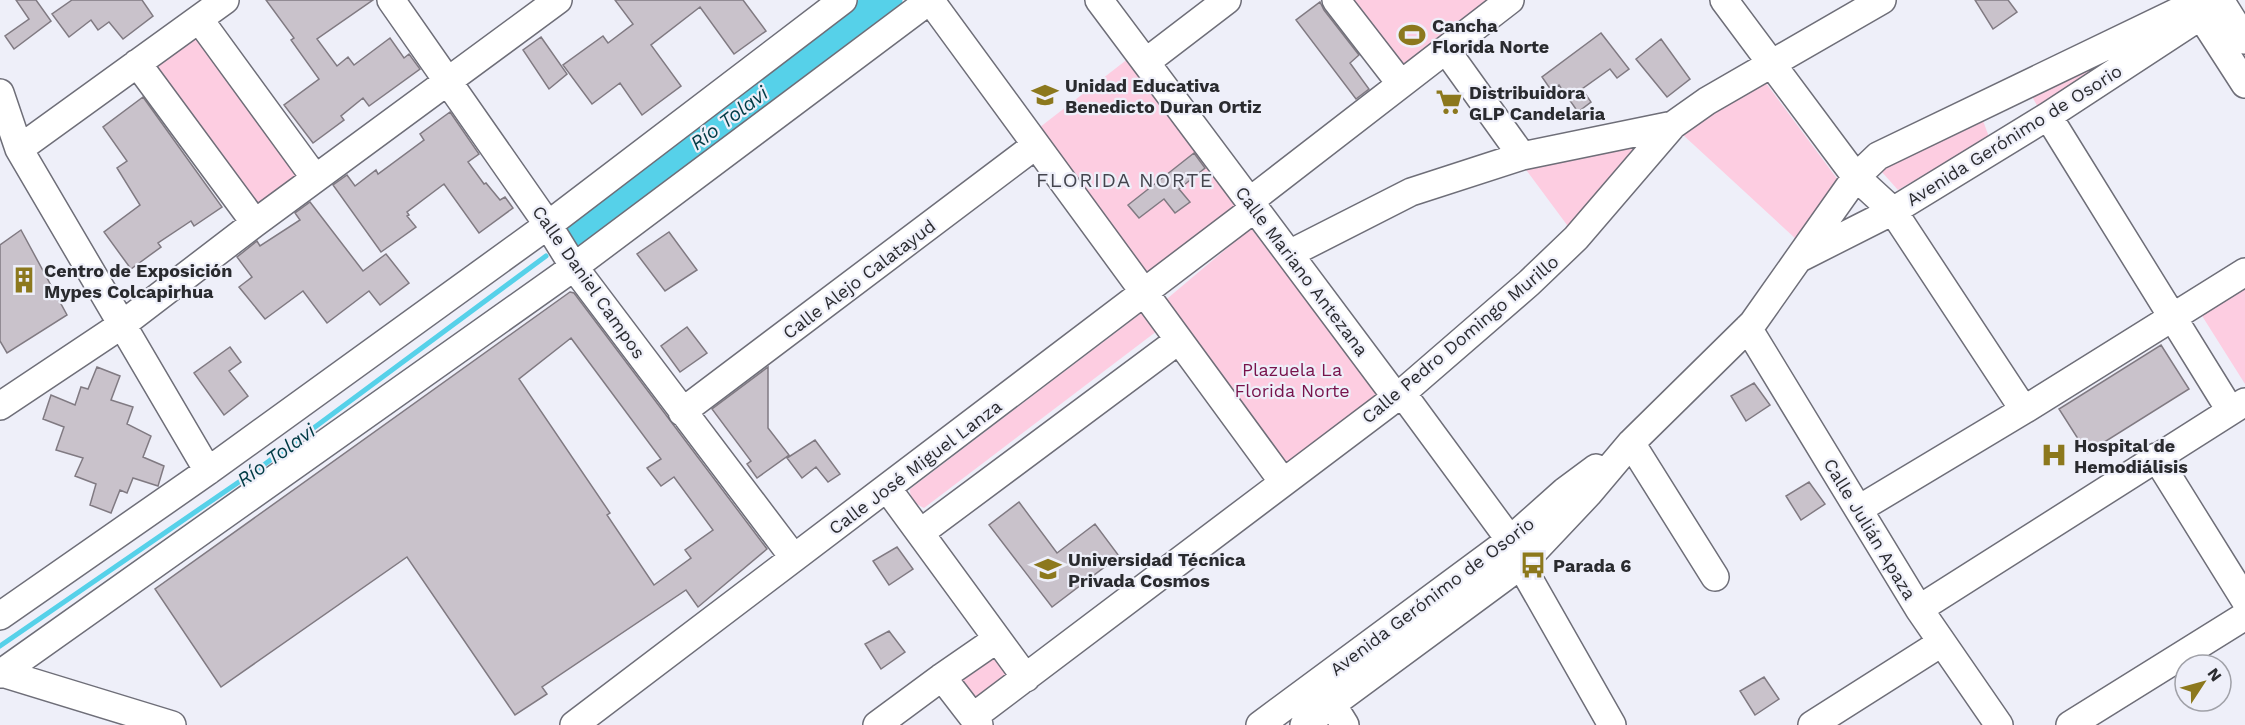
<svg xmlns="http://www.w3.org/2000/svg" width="2245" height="725" font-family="'Work Sans',sans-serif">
<rect width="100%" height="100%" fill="#eeeff9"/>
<path fill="#fdcde1" d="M1349,0h146l-94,70z
M200,35l100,137 -46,34 -100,-137z
M2138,43l-99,66 -9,-16z
M1129,58l111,145 -96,74 -109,-146z
M1763,79l78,105 -44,56 -115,-106z
M1982,118l7,19 -91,53 -17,-19 8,-7z
M1639,145l-69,84 -46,-62z
M1251,228l128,167 -95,74 -122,-166z
M2245,281v103l-46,-73z
M1144,311l13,20 -233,177c-10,-5 -14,-8 -14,-19z
M997,654l12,22 -22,21 -19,2 -8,-17 2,-10z"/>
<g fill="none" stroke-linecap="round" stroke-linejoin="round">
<path stroke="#56d1e9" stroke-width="5" d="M0,646l265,-182 281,-208"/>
<path stroke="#56d1e9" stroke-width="33" d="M571,237l315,-237"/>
</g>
<path fill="#c9c2cb" stroke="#807a82" stroke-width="1.5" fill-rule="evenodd" d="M16,0h20l15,21 -37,28 -9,-13 24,-17z
M72,0h70l11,16 -30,23 -14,-17 -11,8 -7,-10 -22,17 -17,-23z
M266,0h107l-56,39 20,27 11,-9 6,8 36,-27 14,20 5,-4 11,15 -51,37 -6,-8 -22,18 3,4 -31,23 -29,-38 35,-26 -28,-39 3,-2z
M615,0h128l23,31 -32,23 -34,-47 -49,38 30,41 -39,29 -22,-32 -28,21 -29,-39 40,-29 5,7 25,-19z
M1975,0h33l9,12 -24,17z
M1320,2l4,8 35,45 -9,8 19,26 -13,10 -60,-79z
M1601,33l28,36 -12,9 -7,-9 -28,20 9,13 -13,10 -19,-27 -8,5 -9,-13z
M541,37l26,37 -18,15 -26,-39z
M1661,39l29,40 -23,18 -31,-38z
M143,97l79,110 -28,19 -3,-5 -33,22 3,4 -30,22 -27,-37 36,-27 -23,-37 10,-7 -24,-34z
M450,112l29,42 -11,8 16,22 2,-1 14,17 5,-3 8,11 -34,25 -35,-49 -37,28 2,3 -2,1 9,11 -35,25 -48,-67 14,-10 8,11 21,-16 2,4 46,-34 -4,-6z
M1194,153l11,15 -26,21 11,13 -15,11 -11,-14 -25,19 -11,-13z
M310,202l53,69 23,-17 23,29 -29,22 -11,-14 -42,32 -24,-32 -38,28 -26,-32 13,-10 -15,-20 20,-16 3,5 40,-26 -5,-7z
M21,230l46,85 -60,38 -7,-12v-96z
M669,232l28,38 -32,21 -28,-37z
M570,292l4,1 193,256 -69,58 -12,-17 -144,97 5,7 -32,21 -108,-158 -186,130 -66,-98zM571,338l90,121 -14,9 14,18 13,-9 39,53 -28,20 6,8 -37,27 -47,-70 3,-2 -91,-134z
M687,327l20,26 -27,19 -19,-26z
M2161,345l28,44 -102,64 -28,-44z
M230,347l11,15 -12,9 19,25 -24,19 -30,-42z
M97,367l23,9 -9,24 22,7 -6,17 24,12 -8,21 21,9 -6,20 -25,-8 -6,15 -7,-3 -9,23 -21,-8 6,-21 -21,-8 8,-18 -27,-8 8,-23 -21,-8 8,-24 24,10 6,-18 7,2z
M768,367v61l21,27 -32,23 -10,-14 4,-3 -39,-52z
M1754,383l16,22 -24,16 -15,-25z
M815,440l25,34 -12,8 -12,-15 -14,11 -15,-20z
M1809,482l16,22 -24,16 -15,-24z
M1019,502l38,51 38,-29 24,32 -67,51 -63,-82z
M897,547l16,22 -24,16 -16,-24z
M889,631l16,21 -24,17 -16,-25z
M1764,677l15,22 -24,16 -15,-24z"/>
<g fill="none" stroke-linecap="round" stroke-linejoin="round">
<g stroke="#6e6e78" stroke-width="30">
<path id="minor" d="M391,0l157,225 26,42 220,291
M930,0l353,482
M1099,0l297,397
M1336,0l65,84
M1724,0l132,177 37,34 131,199
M2220,0l25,40
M2194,5l51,79
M199,19l116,159
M1446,50l76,106
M1146,62l81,-62
M137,63l118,160
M0,93l19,56 189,322
M2048,116l182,294
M19,149l206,-149
M1250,201l260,-201
M1289,254l122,-62 111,-36 151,-31
M1802,257l91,-46 155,-95 174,-114
M1748,328l171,281 80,116
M1402,393l108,147 11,25 91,160
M0,406l123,-82 132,-101 303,-223
M682,412l354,-267
M1631,443l84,134
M2156,457l89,143
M887,488l139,190
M1859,509l165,-99 221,-138
M920,533l259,-193
M1919,609l326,-207
M0,616l208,-145 340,-246 295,-225
M2,673l170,52
M0,674l574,-407 356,-267
M942,677l37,48
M1332,704l13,21
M973,717l429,-324 127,-110 47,-45 97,-113 34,-24 175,-101
M574,725l681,-517
M877,725l65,-48 55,-38
M1260,725l250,-185 55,-49 31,-23
M1304,725l217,-160 67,-71 43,-51 122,-120 103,-146 22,-21 324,-156
M1812,725l129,-82
M2070,725l175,-109"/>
</g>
<use href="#minor" stroke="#fff" stroke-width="27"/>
</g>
<defs>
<g id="stadium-bare" transform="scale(2.07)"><path d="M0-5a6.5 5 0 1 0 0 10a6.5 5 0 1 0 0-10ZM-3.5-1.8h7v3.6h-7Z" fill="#8c781d" stroke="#eeeff9" stroke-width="2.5" paint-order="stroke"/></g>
<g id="school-bare" transform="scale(2.07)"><path d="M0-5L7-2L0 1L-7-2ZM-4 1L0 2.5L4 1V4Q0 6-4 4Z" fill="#8c781d" stroke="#eeeff9" stroke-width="2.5" paint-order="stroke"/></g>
<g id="supermarket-bare" transform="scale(2.07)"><path d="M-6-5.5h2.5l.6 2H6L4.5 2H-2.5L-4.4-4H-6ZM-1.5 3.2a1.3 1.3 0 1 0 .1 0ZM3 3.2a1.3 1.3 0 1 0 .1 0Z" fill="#8c781d" stroke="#eeeff9" stroke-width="2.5" paint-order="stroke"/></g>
<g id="building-bare" transform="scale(2.07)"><path d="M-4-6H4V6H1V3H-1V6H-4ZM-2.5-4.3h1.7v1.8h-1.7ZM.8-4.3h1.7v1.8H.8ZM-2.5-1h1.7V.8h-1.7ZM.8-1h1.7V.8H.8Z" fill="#8c781d" stroke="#eeeff9" stroke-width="2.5" paint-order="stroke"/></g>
<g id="hospital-bare" transform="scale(2.07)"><path d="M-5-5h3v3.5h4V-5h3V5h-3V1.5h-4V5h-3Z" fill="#8c781d" stroke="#eeeff9" stroke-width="2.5" paint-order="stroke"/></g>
<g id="bus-bare" transform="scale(2.07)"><path d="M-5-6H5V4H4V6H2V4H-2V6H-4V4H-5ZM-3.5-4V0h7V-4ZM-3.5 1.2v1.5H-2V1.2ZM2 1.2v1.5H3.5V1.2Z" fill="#8c781d" stroke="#eeeff9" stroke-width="2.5" paint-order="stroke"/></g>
<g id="university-bare" transform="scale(2.07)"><path d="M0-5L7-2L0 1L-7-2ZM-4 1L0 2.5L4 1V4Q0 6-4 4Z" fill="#8c781d" stroke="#eeeff9" stroke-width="2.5" paint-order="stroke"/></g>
</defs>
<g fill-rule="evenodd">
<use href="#stadium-bare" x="1412" y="35"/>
<use href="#school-bare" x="1045" y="95"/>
<use href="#supermarket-bare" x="1449" y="102"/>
<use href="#building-bare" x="24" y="280"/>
<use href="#hospital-bare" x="2054" y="455"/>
<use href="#bus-bare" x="1533" y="565"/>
<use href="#university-bare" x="1048" y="569"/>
</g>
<g text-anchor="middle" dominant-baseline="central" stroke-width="4.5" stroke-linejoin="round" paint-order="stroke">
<g font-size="18" font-weight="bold" fill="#2a2b2f" stroke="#eeeff9" text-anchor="start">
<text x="1432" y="25">Cancha<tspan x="1432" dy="21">Florida Norte</tspan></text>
<text x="1065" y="85">Unidad Educativa<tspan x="1065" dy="21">Benedicto Duran Ortiz</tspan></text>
<text x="1469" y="92">Distribuidora<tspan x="1469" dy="21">GLP Candelaria</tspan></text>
<text x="44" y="270">Centro de Exposición<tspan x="44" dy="21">Mypes Colcapirhua</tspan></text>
<text x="2074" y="445">Hospital de<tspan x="2074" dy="21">Hemodiálisis</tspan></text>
<text x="1068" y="559">Universidad Técnica<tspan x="1068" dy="21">Privada Cosmos</tspan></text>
<text x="1553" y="565">Parada 6</text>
</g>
<g font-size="18" fill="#2a2b2f" stroke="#eeeff9">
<text transform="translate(2014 135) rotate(-32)">Avenida Gerónimo de Osorio</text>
<text transform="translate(1302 271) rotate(53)">Calle Mariano Antezana</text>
<text transform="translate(859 279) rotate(-37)">Calle Alejo Calatayud</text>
<text transform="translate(589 282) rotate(55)">Calle Daniel Campos</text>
<text transform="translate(1460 339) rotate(-40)">Calle Pedro Domingo Murillo</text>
<text transform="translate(915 467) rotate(-37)">Calle José Miguel Lanza</text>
<text transform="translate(1870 529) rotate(59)">Calle Julián Apaza</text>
<text transform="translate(1432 596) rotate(-37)">Avenida Gerónimo de Osorio</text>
</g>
<g font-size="18" fill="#77124b" stroke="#eeeff9">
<text x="1292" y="369">Plazuela La<tspan x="1292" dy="21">Florida Norte</tspan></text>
</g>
<g font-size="20" font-style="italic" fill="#003b45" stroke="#eeeff9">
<text transform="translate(729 118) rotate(-37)">Río Tolavi</text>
<text transform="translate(276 455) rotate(-36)">Río Tolavi</text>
</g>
<g font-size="20" letter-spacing="1.5" fill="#44454e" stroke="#eeeff9">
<text x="1125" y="180">FLORIDA NORTE</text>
</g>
</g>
<g transform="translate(2203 683) rotate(54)"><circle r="28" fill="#eeeff9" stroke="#a0a1a8" stroke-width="1.5"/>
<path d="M0-4.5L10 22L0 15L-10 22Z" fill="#8c781d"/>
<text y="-9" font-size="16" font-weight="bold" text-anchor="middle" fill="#2a2b2f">N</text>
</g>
</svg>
